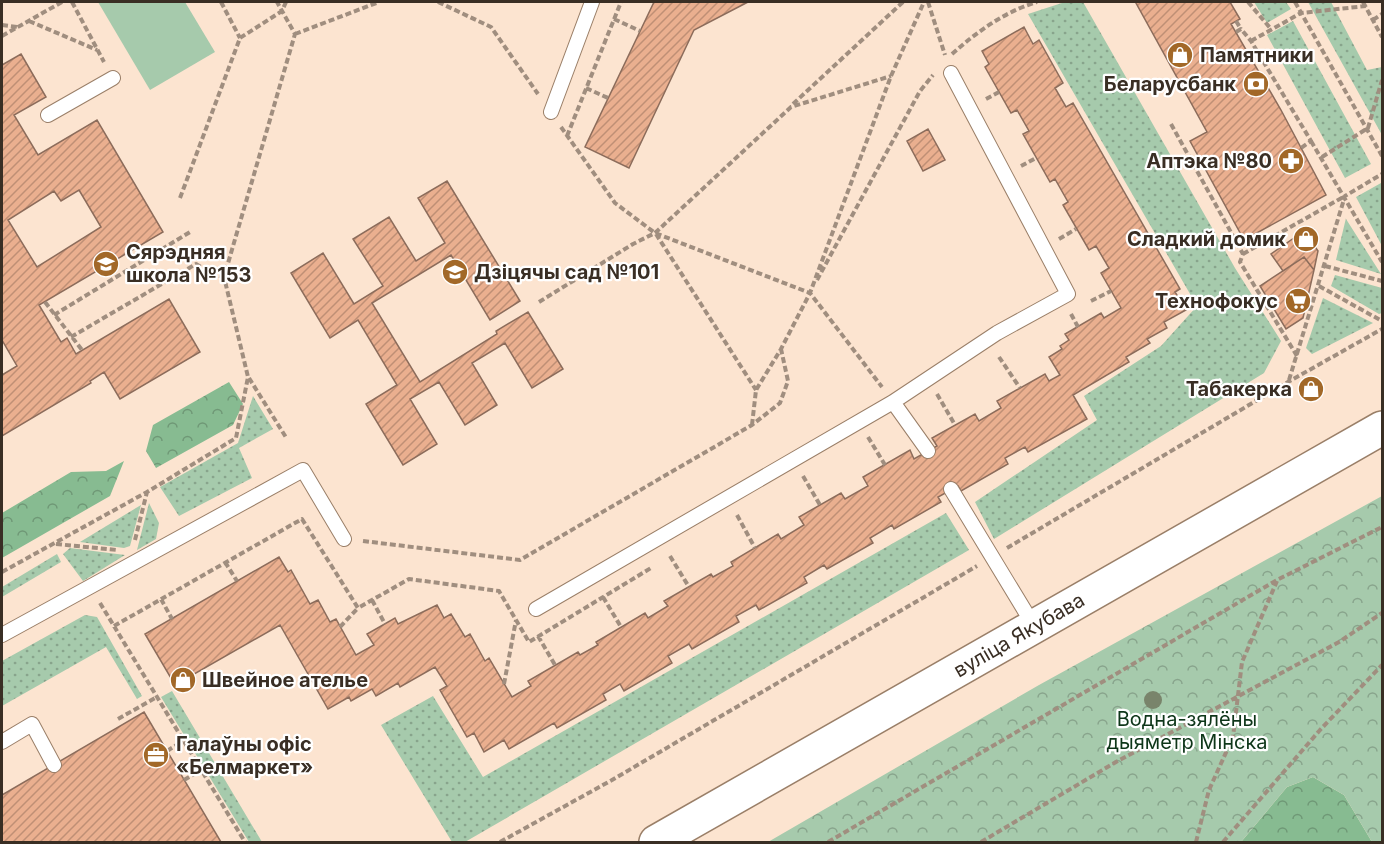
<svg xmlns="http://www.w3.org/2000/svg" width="1384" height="844" font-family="Inter,sans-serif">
<defs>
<pattern id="grass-dots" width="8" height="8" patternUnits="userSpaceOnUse" patternTransform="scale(1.5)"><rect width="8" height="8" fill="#a6caac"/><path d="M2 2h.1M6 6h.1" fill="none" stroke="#88a48c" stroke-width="1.8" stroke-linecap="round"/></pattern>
<pattern id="forest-crowns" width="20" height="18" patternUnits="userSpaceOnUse" patternTransform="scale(1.5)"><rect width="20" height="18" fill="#87bb91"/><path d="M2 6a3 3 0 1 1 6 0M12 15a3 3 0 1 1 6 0" fill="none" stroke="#6f9876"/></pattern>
<pattern id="park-crowns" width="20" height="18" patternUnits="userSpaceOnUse" patternTransform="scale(1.5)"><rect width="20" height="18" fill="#a6caac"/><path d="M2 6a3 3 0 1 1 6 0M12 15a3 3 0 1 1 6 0" fill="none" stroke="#88a48c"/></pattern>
<pattern id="building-hatch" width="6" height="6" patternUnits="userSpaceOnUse" patternTransform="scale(1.5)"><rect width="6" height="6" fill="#eaaf8f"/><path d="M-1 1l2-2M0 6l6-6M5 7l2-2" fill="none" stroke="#bf8f75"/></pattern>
</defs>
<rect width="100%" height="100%" fill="#fce4d0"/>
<path fill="url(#grass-dots)" d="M1065,2h18l152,266 46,73 -17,32 -270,166 -19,-37 122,-82 -13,-24 77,-50 36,-40 -169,-292z
M1254,2h32l5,7 -24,14z
M1308,2h23l36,68 15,-3v68z
M1293,21l78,143 -26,14 -78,-143z
M1381,183l1,3v60l-26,-49z
M1346,218v1l35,55 -45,-14z
M1335,275l47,13v25l-3,1 -48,-28z
M1323,298l50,25 -61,31 -6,-6z
M253,396l20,33 -34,19 13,30 -73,38 -19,-29 78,-44z
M149,503l10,20 -3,16 -19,11z
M141,505l-11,41 -6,2 -44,-6z
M946,513l23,37 -504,292h-13l-71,-117 52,-29 50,81z
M70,548l55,7 -42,26 -20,-27z
M57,554l4,8 -59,35v-10z
M85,615l12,2 45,79 -5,3 -31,-52 -104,59v-45z
M172,691l90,151h-13l-88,-145z"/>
<path fill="url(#forest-crowns)" d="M229,382l14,22 -10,21 -77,43 -10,-17 7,-26z
M124,461l-14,35 -108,62v-45l69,-41 35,-1z
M1313,777l31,18 28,47h-131l46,-55z"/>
<path fill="url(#park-crowns)" d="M1382,496v346h-10l-28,-47 -31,-18 -26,10 -46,55h-473l271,-157z"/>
<path fill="#a6caac" d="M98,2h87l30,50 -65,38z"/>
<path fill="url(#building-hatch)" stroke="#8c6c5b" stroke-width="1.5" fill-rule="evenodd" d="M654,2h94l-54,28 -65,138 -44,-21z
M1138,2h92l10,17 -9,5 50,86 45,85 -82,45 -54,-99 17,-9 -71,-129z
M1024,27l9,17 6,-4 24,43 -8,5 11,19 7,-4 107,186 -5,3 11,18 -22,12 3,6 -20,11 3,4 -24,14 3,5 -56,33 14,24 -59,33 -3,-5 -20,11 3,6 -47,27 -3,-5 -20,11 3,5 -47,27 -2,-4 -22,13 3,5 -46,26 -3,-4 -20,12 3,6 -48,27 -3,-5 -20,11 3,6 -47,27 -3,-5 -21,12 4,7 -48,28 -4,-7 -17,10 3,6 -49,28 -3,-5 -45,26 -5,-9 -20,12 -10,-19 -7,4 -27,-47 7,-4 -12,-19 -35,20 -2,-4 -22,13 -4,-7 -21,12 -2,-4 -21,12 -48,-84 -105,60 -30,-51 134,-77 9,15 3,-2 19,34 8,-4 12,22 6,-3 20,36 18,-10 -7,-11 28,-16 3,6 39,-19 7,13 7,-4 14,23 5,-3 15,27 4,-3 23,39 19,-11 -3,-5 50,-29 2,3 18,-10 -2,-3 49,-29 3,5 20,-12 -4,-5 47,-27 2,3 20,-11 -2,-4 47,-28 3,5 23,-14 -5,-8 42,-24 4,6 23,-13 -5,-9 47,-27 4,9 23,-13 -5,-8 43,-24 4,7 22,-13 -4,-7 48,-27 4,7 11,-6 -11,-18 13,-8 -2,-3 9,-6 -4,-6 36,-21 3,5 17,-10 -20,-35 8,-5 -13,-22 -7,4 -26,-45 5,-3 -13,-23 -5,3 -27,-48 6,-3 -12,-21 -6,3 -26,-46 4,-3 -7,-13z
M21,54l25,43 -32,18 24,40 59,-35 66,112 -124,73 22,37 6,-4 9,16 93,-55 31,53 -80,47 -16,-27 -14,9 1,2 -89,53v-61l15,-9 -15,-26v-275zM79,190l22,37 -64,40 -29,-47 46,-29 7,10z
M928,129l17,31 -22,11 -16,-30z
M447,181l73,120 -30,19 -39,-65 -79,48 48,79 77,-48 -1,-3 32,-19 35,57 -31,19 -27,-45 -33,20 25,42 -32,20 -26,-43 -29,17 27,45 -34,21 -37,-61 31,-19 -39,-65 -28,18 -39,-65 32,-20 31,51 29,-18 -30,-47 36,-22 27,44 29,-18 -27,-45z
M1304,231l14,20 -4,19 -10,-13 -21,14 -12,-17z
M1304,257l10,13 -11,48 -17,11 -26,-43z
M144,712l77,130h-219v-47z"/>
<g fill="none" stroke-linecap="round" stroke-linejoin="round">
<g stroke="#9a7f68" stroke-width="16">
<path id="lane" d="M551,112l41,-110
M48,115l65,-37
M893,402l35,49
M951,489l83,137
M536,609l357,-207 104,-69 71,-39 -117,-221
M2,635l301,-165 41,69
M2,742l30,-18 22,41"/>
</g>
<g stroke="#9a7f68" stroke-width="36">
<path id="secondary" d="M656,842l726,-414"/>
</g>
<path stroke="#a08e7f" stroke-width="4" stroke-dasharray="6 3" stroke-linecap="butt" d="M72,2l32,60
M221,2l19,36
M438,2l53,25 47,67
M928,2l17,53
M1248,2l23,27
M1295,2l87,154
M1363,2l19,35
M614,19l26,12
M1373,20l9,-6
M29,21l68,29
M1236,21l5,8
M2,25l16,2
M1236,32l5,-3 10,12 60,100 -10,7
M295,34l84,-32
M2,36l60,-34
M1251,41l50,-28 65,-7
M952,54c26,-23 52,-42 85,-52
M586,88l22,10
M986,99l13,-7
M793,104l110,-102
M1171,124l72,130 -3,8 57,94
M561,127l54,76 40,30 155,60 72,94
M567,136l54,-134
M1311,141l71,121
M1322,157l46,-29 14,-48
M1021,166l15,-8
M180,198l60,-160 42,-27 4,-9
M656,234l100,156
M1059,239l17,-10
M1243,254l102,-58
M1325,266l57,15
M817,280l103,-189 13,-16
M1319,286l63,35
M1091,301l20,-10
M45,302l37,48
M539,302l94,-58 22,-11 136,-126 100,-31
M1071,314l7,13
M54,315l136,-83
M71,337l125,-73 16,10 12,3
M999,357l21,31
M249,378l38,61
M1289,380l56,-184 37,-22
M937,394l18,31
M752,425l4,-35 25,-41 29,-56 81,-217 33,-74
M868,437l17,28
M803,476l17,29
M737,515l18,33
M135,540l12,-48
M363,541l157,19 232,-135 28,-22 8,-22 -7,-32
M56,544l61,6
M1007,548l281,-166 94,-53
M670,556l19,31
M225,562l12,19
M2,572l145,-80 89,-54 12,-61 -24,-100 71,-243 -18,-32
M603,597l18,30
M161,599l11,20
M372,600l13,24
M100,603l145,239
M114,626l188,-107 56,89 51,-29 90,12 30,51 122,-74
M340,627l18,-19
M538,636l17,29
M504,684l12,-64
M118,719l39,-22
M167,751l16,-10
M184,780l17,-10
M500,842l112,-62 365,-214
M828,842l449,-262 105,-53
M981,842l135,-80 223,-120 43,-29
M1196,842l13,-52 24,-53 9,-75 35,-81
M1223,842l97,-112 62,-65"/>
<use href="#lane" stroke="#fff" stroke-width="14"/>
<use href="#secondary" stroke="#fff" stroke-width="33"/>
</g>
<circle fill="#79846b" cx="1153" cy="700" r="9"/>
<defs>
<g id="shop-disc" transform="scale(1.35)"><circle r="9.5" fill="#a26828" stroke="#fff"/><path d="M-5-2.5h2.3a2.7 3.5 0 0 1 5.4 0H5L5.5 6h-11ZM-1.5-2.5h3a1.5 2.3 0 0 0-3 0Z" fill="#fff"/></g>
<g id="bank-disc" transform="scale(1.35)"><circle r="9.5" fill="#a26828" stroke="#fff"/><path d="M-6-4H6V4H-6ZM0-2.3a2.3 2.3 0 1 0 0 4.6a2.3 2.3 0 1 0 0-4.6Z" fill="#fff"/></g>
<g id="pharmacy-disc" transform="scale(1.35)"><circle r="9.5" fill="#a26828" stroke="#fff"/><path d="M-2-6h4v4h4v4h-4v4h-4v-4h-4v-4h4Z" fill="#fff"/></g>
<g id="school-disc" transform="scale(1.35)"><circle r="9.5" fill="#a26828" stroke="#fff"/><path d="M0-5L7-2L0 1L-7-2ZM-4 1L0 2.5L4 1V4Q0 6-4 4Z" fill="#fff"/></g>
<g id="supermarket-disc" transform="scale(1.35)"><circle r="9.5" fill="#a26828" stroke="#fff"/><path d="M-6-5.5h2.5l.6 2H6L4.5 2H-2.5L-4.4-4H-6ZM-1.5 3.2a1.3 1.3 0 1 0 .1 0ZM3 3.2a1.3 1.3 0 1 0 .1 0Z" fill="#fff"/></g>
<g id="office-disc" transform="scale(1.35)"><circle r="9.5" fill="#a26828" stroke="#fff"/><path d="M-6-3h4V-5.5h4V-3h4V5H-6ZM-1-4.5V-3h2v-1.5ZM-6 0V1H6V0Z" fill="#fff"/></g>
</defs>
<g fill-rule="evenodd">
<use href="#shop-disc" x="1180" y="55"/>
<use href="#bank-disc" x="1256" y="84"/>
<use href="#pharmacy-disc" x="1291" y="161"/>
<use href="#shop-disc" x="1306" y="239"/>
<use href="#school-disc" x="106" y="264"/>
<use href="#school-disc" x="455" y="272"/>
<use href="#supermarket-disc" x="1298" y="301"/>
<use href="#shop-disc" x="1311" y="389"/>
<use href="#shop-disc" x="183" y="680"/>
<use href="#office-disc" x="156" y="755"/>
</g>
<g text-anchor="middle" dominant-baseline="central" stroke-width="4.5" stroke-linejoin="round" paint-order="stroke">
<g font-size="20" font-weight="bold" fill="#392e24" stroke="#fff" text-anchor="start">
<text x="1200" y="55">Памятники</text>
<text x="1236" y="84" text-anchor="end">Беларусбанк</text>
<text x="1272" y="161" text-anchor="end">Аптэка №80</text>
<text x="1286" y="239" text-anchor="end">Сладкий домик</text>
<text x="126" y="252">Сярэдняя<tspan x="126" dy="23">школа №153</tspan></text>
<text x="474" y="272">Дзіцячы сад №101</text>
<text x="1278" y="301" text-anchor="end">Технофокус</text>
<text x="1292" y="389" text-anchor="end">Табакерка</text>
<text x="202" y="680">Швейное ателье</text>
<text x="176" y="744">Галаўны офіс<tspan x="176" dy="23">«Белмаркет»</tspan></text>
</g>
<g font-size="20" fill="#392e24" stroke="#fff">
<text transform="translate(1019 635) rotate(-30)">вуліца Якубава</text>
</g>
<g font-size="20" fill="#0e3619" stroke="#fff">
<text x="1187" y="719">Водна-зялёны<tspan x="1187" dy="23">дыяметр Мінска</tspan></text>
</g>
</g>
<rect width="1384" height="844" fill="none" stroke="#392e24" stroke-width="6"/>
</svg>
